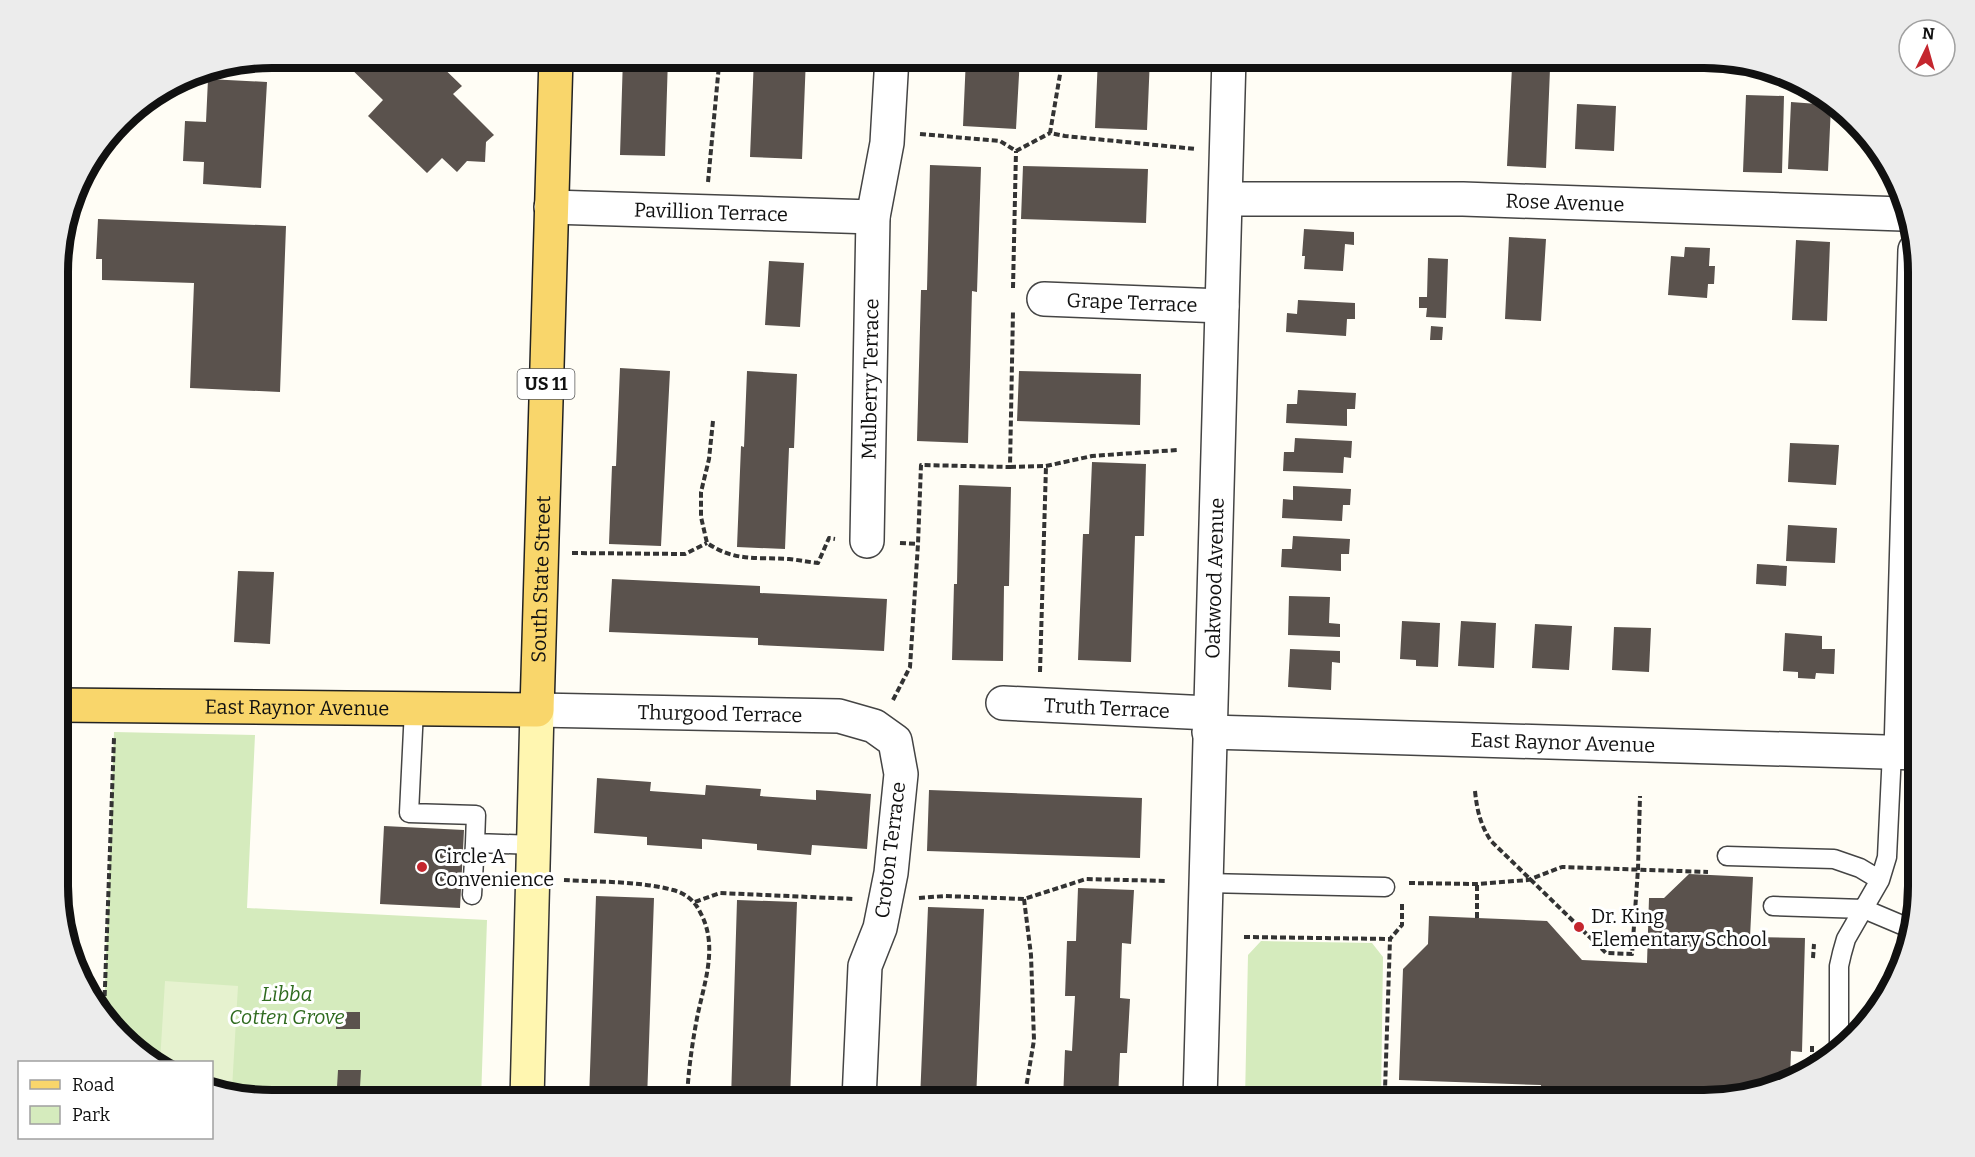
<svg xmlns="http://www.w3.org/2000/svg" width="1975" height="1157" font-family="Bitter,serif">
<rect width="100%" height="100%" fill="#fffdf5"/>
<path fill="#d5ebbd" d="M114,732l141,3 -8,173 240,12 -6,180h-209l-60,-16v-22h-57l-51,-48z
M1261,941l111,2 11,14 -2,143h-136l3,-145z"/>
<path fill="#e6f2cf" d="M165,981l73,5 -6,103 -20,-5v-22h-52z"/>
<path fill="#5a524d" d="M339,57h85l2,2 6,-2 30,29 -9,8 41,41 -8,7 -1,20 -18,-1 -10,11 -15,-14 -15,15 -59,-57 15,-16z
M623,57h45l-3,99 -45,-1z
M754,57h52l-4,102 -52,-2z
M966,57h54l-4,72 -53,-3z
M1098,57h52l-3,73 -52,-2z
M1512,67l38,2 -4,99 -39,-2z
M208,79l59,3 -6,106 -58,-4 1,-22 -21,-1 2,-40 21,1z
M1746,95l38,1 -2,77 -39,-1z
M1791,102l40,3 -3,66 -40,-2z
M1577,104l39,2 -2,45 -39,-2z
M930,165l51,2 -4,125 -5,-1 -4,152 -51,-2 4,-151h6z
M1023,166l125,3 -2,54 -125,-4z
M98,219l188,7 -6,166 -90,-4 4,-105 -92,-3v-21h-6z
M1304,229l50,3v13l-9,-1 -2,27 -39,-2 1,-13h-3z
M1509,237l37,2 -5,82 -36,-2z
M1796,240l34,2 -3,79 -35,-1z
M1685,247l25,1 -1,18h6l-1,18h-6l-1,14 -39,-3 3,-39 13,1z
M1428,258l20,1 -2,59 -20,-1 1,-9h-8v-11h8z
M769,261l35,2 -4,64 -35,-2z
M1298,300l57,3v16h-8l-1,17 -60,-4 1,-19 10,1z
M1431,326l12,1 -1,13h-12z
M620,368l50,3 -9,175 -52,-2 3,-78h4z
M747,371l50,3 -3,74h-5l-4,101 -48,-2 4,-101 3,1z
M1019,371l122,3 -1,51 -123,-4z
M1298,390l58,3 -1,16h-8v17l-61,-3 1,-19h10z
M1295,438l57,3 -1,17 -7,-1 -1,16 -60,-2 1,-19h10z
M1790,443l49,2 -3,40 -48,-3z
M1092,462l54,2 -2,72h-9l-4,126 -53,-2 5,-126h6z
M959,485l52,2 -2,99h-5l-1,75 -51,-1 2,-76h3z
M1293,486l58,3 -1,16h-7l-1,16 -60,-3 1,-19 10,1z
M1788,525l49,3 -2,35 -49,-2z
M1293,536l57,3 -1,15h-8v17l-60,-4 1,-18h10z
M1757,564l30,2 -1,20 -30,-2z
M238,571l36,1 -4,72 -36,-2z
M612,579l148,7v7l127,6 -3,52 -126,-6v-7l-149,-6z
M1289,596l41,1 -1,26 11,1v13l-52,-2z
M1402,621l38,2 -2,44 -22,-1v-6l-16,-1z
M1461,621l35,2 -2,45 -36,-2z
M1535,624l37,2 -3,44 -37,-2z
M1614,627l37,1 -2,44 -37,-2z
M1785,633l37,3v13h13l-1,25 -18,-1 -1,6 -17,-1v-6l-15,-1z
M1290,649l50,2v12l-8,-1 -1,28 -43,-3z
M597,778l54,4 -1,9 55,4 1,-10 55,4 -1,7 56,4v-10l55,4 -4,55 -55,-4 -1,10 -54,-5v-6l-55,-5v10l-55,-4v-8l-53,-4z
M929,790l213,8 -2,60 -213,-7z
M384,826l80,4 -4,78 -80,-4z
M1689,874l64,3 -3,60 55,1 -3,114 -11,-1 -1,26 -73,23h-176v-15l-142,-5 4,-111 25,-25 1,-28 118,5 35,39 65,3 2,-65h15z
M1078,888l56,2 -3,54 -9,-1 -2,55 10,1 -3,54h-7l-2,47h-55l2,-50 7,1 3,-55h-10l2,-55h9z
M596,896l58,2 -7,202h-58z
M737,900l60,2 -7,198h-59z
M928,907l56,2 -8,191h-56z
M336,1012h24v17h-24z
M338,1070h23l-1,17h-23z"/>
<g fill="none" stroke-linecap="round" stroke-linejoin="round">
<g stroke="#444" stroke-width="21">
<path id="lane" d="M414,709l-5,104 67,2 -1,28 59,2
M1727,856l107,3 26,9 20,12
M1206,883l179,4
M472,895l3,-52
M1773,906l91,3 45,19
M1839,1043v-77l3,-13 4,-14 34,-59 7,-23 5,-105"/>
</g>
<g stroke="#444" stroke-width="36">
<g id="street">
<path id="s1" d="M1226,199h237l440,15"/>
<path id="s2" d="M551,207l322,10"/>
<path id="s3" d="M1044,299l178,7"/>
<path id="s4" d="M867,541l6,-324 14,-74 5,-86"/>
<path id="s5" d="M1003,703l206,10"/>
<path id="s6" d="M537,710l302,6 35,10 21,15 6,33 -10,99 -11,55 -15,38 -6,134"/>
<path id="s7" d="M1209,732l709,21"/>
<path d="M1901,752l14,-502"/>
<path id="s8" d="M1200,1100l29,-1043"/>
</g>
</g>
<g stroke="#333" stroke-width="36">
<path id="secondary" d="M527,1100l10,-390"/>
</g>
<g stroke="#222" stroke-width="36">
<g id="primary">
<path id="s9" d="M59,705l478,5 19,-653"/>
</g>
</g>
<path stroke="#333" stroke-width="4" stroke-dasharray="6 3" stroke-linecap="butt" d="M1063,57l-13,76 15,3 131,13
M920,134l80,7 16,10 34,-18
M708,182l11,-117 -1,-8
M1013,288l3,-137
M713,421l-4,38 -8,33v25l6,26c28,19 50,14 82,16 10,1 19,3 29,4l11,-25 6,1
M1010,467l36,-1 46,-10 85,-6
M900,543l18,1
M572,553l113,1 22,-11
M1040,672l6,-206
M893,700l17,-33 8,-123 3,-79 89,2 3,-156
M1475,791c2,19 5,33 16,50l115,112 26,1 6,-85 2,-73
M564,880c34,2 76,1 109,10 12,3 22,11 27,22 19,34 4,71 -3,106 -5,27 -9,54 -10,82
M1409,883l68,1 51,-4 34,-13 146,5
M919,898l26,-2 79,3 62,-20 80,2
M1024,899l7,56 3,85 -10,60
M695,902l25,-9 135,6
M1402,904v21l-12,14 -5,151 139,6
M1477,918v-34
M1244,937l146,2
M1813,958l1,-14
M104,1014l10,-276
M1812,1070v-24
M1385,1090l1,10"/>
<use href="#lane" stroke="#fff" stroke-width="18"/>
<use href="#street" stroke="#fff" stroke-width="33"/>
<use href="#secondary" stroke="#fff6b0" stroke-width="33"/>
<use href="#primary" stroke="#f9d66b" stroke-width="33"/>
</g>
<g fill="#c4262e" stroke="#fff" stroke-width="2">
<circle cx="422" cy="867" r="6"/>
<circle cx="1579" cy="927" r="6"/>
</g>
<g text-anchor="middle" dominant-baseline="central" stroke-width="6" stroke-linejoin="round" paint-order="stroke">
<rect fill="#fff" stroke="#585858" stroke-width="1.5" x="517.5" y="369" width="57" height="30" rx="4.5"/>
<g font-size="18" font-weight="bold" fill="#111">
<text x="546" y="384">US 11</text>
</g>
<g font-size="20" fill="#111" stroke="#fff">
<text stroke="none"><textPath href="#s1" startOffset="339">Rose Avenue</textPath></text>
<text stroke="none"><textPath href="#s2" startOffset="160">Pavillion Terrace</textPath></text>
<text stroke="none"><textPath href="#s3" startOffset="88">Grape Terrace</textPath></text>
<text stroke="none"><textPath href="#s4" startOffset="162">Mulberry Terrace</textPath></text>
<text stroke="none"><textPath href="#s9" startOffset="609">South State Street</textPath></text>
<text stroke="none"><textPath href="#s8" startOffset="522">Oakwood Avenue</textPath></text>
<text stroke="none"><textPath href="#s5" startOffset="104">Truth Terrace</textPath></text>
<text stroke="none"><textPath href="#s9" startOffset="238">East Raynor Avenue</textPath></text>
<text stroke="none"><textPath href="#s6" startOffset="183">Thurgood Terrace</textPath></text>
<text stroke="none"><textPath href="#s7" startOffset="354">East Raynor Avenue</textPath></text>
<text transform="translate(890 850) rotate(-83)">Croton Terrace</text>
</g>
<g font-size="20" fill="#111" stroke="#fff" text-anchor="start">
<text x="434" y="856">Circle A<tspan x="434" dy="23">Convenience</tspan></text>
<text x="1591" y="916">Dr. King<tspan x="1591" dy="23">Elementary School</tspan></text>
</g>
<g font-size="20" font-style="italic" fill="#2f6b1f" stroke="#fff">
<text x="287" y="994">Libba<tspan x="287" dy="23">Cotten Grove</tspan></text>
</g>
</g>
<path d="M0 0H1975V1157H0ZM272 68H1704A204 204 0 0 1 1908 272V886A204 204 0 0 1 1704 1090H272A204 204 0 0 1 68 886V272A204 204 0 0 1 272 68Z" fill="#ececec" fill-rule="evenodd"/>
<path fill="none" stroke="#111" stroke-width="8" d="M272 68H1704A204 204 0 0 1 1908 272V886A204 204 0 0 1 1704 1090H272A204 204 0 0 1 68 886V272A204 204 0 0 1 272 68Z"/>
<rect x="18" y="1061" width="195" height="78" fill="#ffffff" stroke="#a0a0a0" stroke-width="1.5"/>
<rect x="30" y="1080" width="30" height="9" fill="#f9d66b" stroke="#a0a0a0" stroke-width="1.5"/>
<text x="72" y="1091" font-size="18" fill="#111111">Road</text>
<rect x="30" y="1106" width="30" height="18" fill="#d5ebbd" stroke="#a0a0a0" stroke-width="1.5"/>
<text x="72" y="1121" font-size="18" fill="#111111">Park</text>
<g transform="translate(1927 48) rotate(5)"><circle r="28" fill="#ffffff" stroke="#a0a0a0" stroke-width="1.5"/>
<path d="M0-4.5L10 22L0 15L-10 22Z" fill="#c4262e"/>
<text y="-9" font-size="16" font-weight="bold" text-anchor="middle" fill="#111111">N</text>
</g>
</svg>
